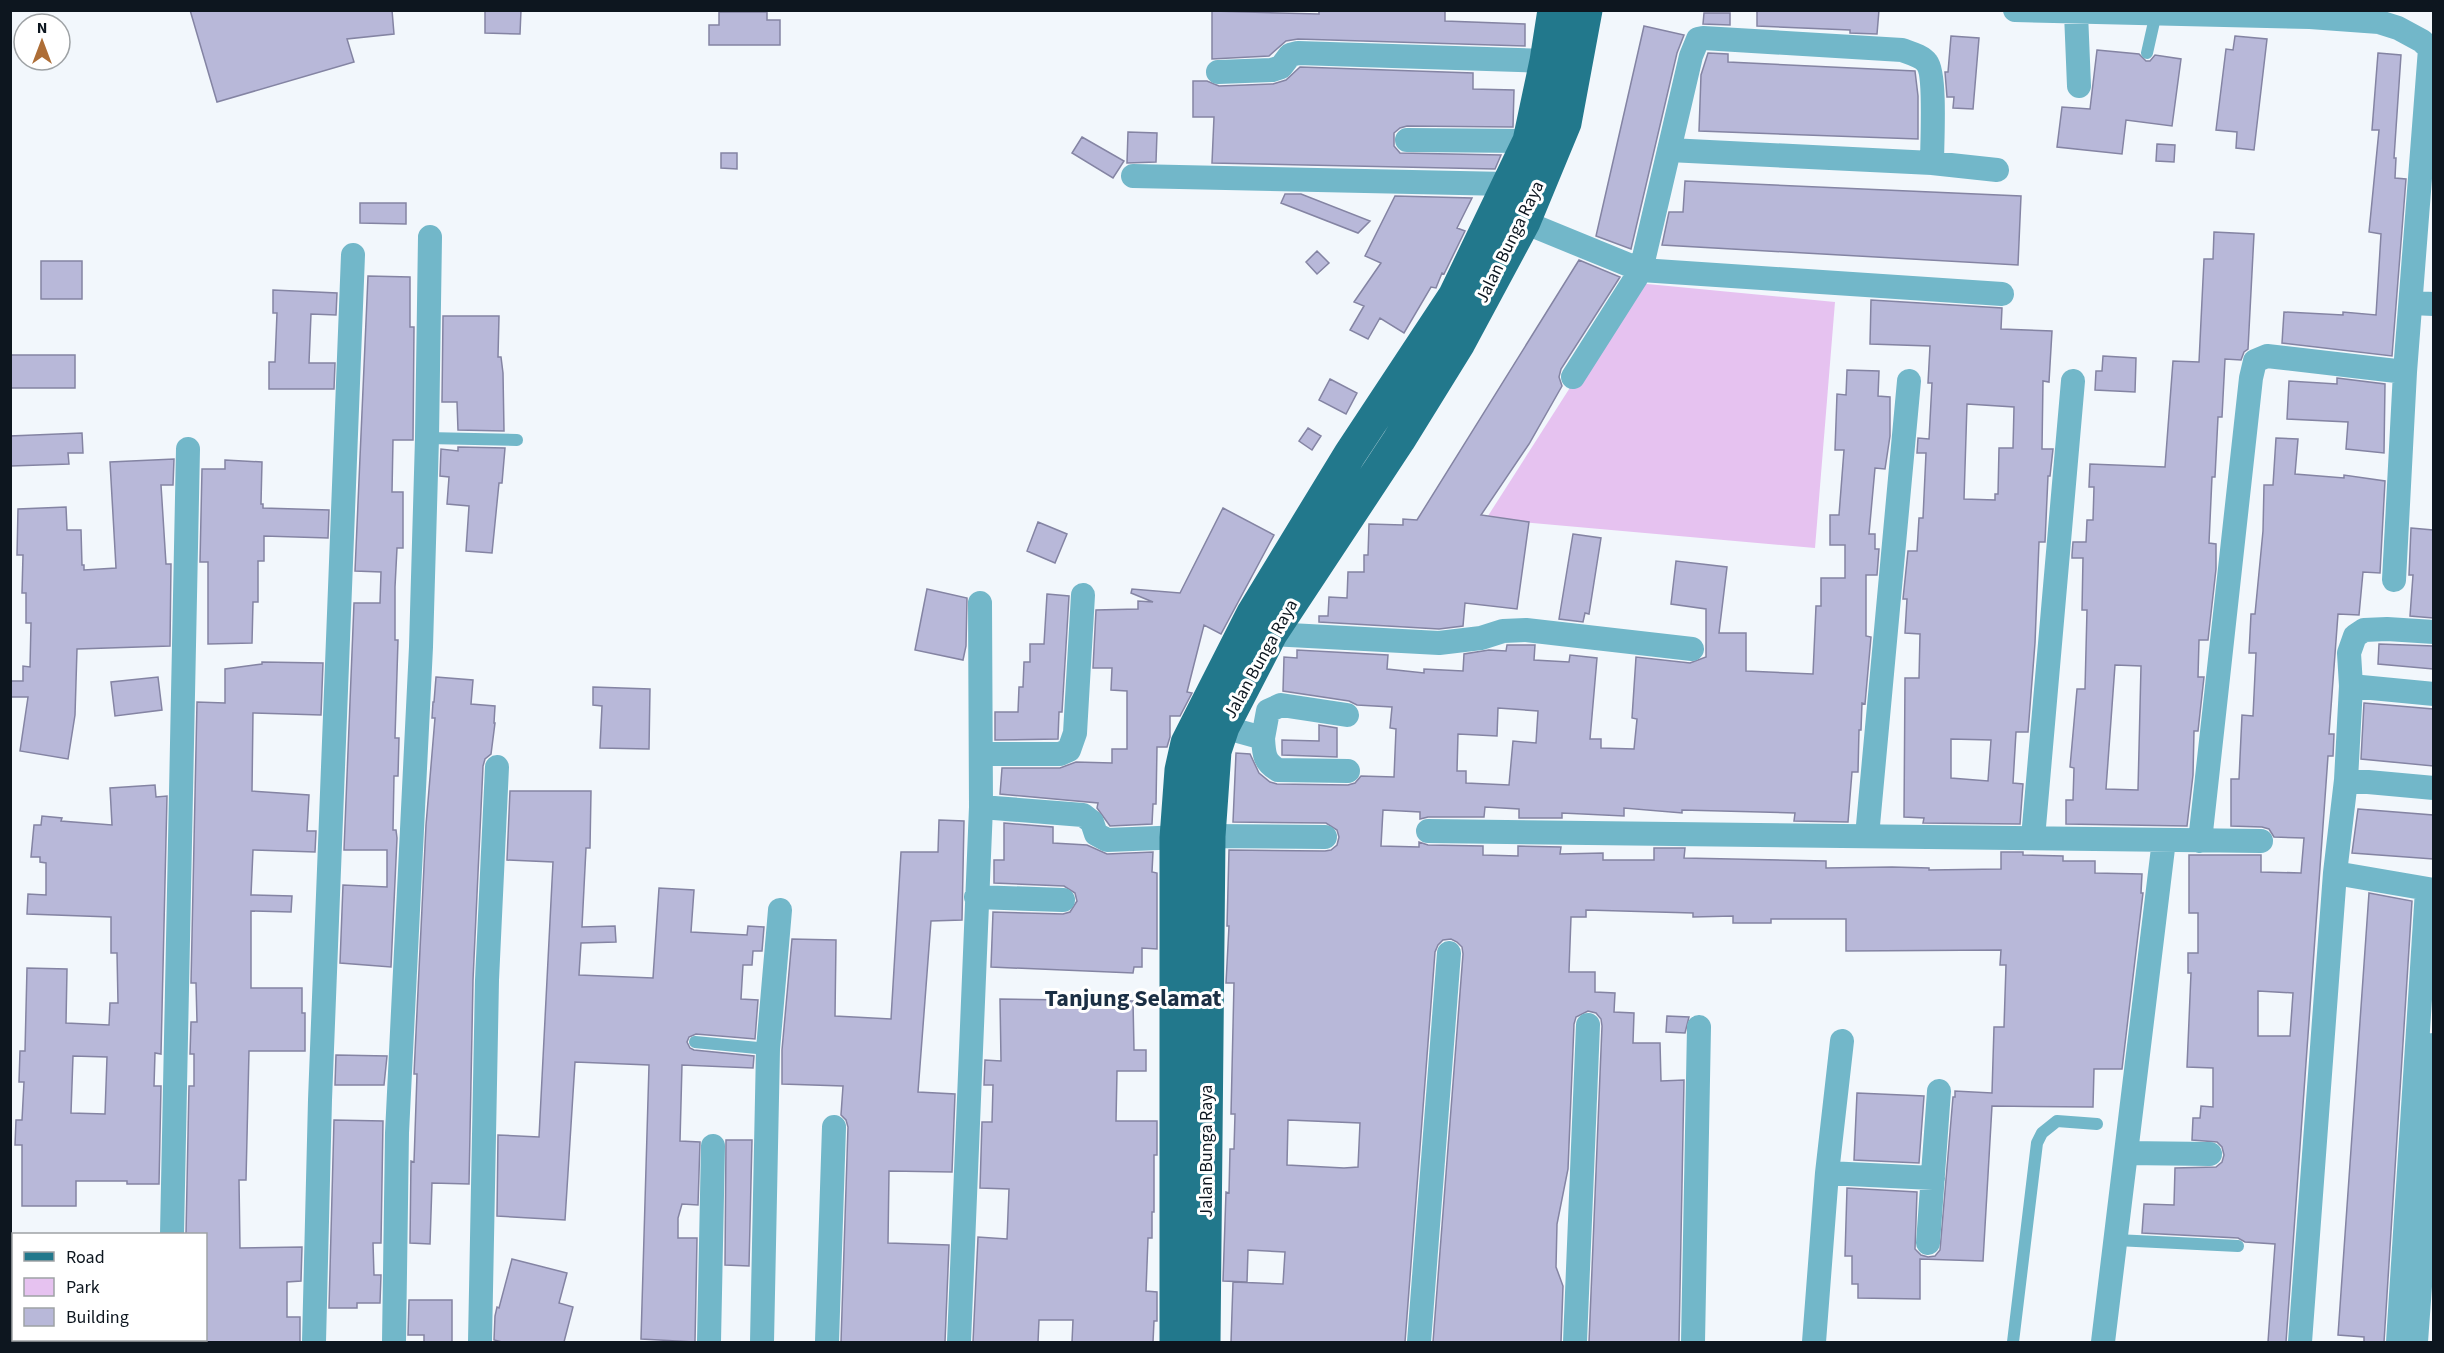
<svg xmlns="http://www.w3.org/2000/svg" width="2444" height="1353" font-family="'Source Sans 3',sans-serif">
<rect width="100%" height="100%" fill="#f2f7fc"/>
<path fill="#e6c2f0" d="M1637,283l198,19 -20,246 -329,-29z"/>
<path fill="#b8b8d9" stroke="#8484a3" stroke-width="1.5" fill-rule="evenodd" d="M190,10h202l2,24 -47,5 7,23 -137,40z
M485,10h36l-1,24 -35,-1z
M1319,10h126v11l80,3v22l-227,-7 -12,2 -17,15 -57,3v-48l107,3z
M1757,10h122l-2,24 -27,-1v-3l-93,-4z
M719,12h48v8h13v25h-71v-20h10z
M1704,13h26v12l-27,-1z
M1644,26l40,9 -7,18 -46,196 -35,-13z
M1951,36l28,2 -6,71 -20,-1 1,-11h-7l-2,-25h3z
M2235,36l32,3 -13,111 -18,-2 1,-16 -21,-2 10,-81 7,1z
M2097,50l42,4 7,7h4l5,-6 26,4 -9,67 -46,-6 -4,34 -65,-7 5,-40 28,2z
M1708,53l20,1v8l187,9 3,25v43l-219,-8 2,-56z
M2378,53l23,2 -7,103h2l-1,20 11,1 -14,177 -110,-13 2,-31 59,3v-3l33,3 5,-81 -12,-2 10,-102h-7z
M1300,67l173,6v16l41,1 -1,37 -106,-1 -7,2 -6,5v13l6,7 101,2 -6,14 -283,-6 2,-46h-21v-36h14l12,5 54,-2 13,-4z
M1128,132l29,1 -1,29 -29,1z
M1082,137l42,24 -11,17 -41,-25z
M2157,144l18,1 -1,17 -18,-1z
M721,153h16v16l-16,-1z
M1685,181l336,15 -3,69 -356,-20 7,-33h14z
M1285,194h16l69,27 -12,12 -77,-30z
M1395,196l77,2 -15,30 8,3 -21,43 -2,-1 -6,15 -5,-1 -27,46 -24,-15 -12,21 -18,-9 14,-24 -10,-4 27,-39 -16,-7z
M360,203h46v21l-46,-1z
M2214,232l40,2 -6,115 -4,3 -3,8 -16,-1 -3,58h-4l-3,60h-3l-3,66 7,1v25l-8,71h-9l-1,37h6l-6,54h-4l-1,44 -6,51 -121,-2v-24h7l1,-32 -4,-1 7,-78h8l2,-79h-5l1,-52h-11v-3l1,-13h13l1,-22h6l1,-33h-5l1,-23 75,3 8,-106 26,1 5,-103h9zM2115,665l26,1 -3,124 -32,-1z
M1317,251l12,12 -12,11 -11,-12z
M1579,260l41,17 -59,92 -2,8 3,9 -33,58 -48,71 48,7 -12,87 -52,-6 -2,23 -24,3 -120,-7v-6h9l1,-19 18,1 1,-26h16v-17h4l1,-31 34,1v-6l14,1z
M41,261h41v38h-41z
M368,276l42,1v50h4l-1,113h-20l-1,52h11v56h-6l-2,39v53h3l-3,98h4l-1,38h-4l-1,54h3l1,8 -6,129 -51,-4 3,-78 44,2v-37h-43l10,-247h26l1,-31 -26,-1z
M273,290l64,3 -1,22 -25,-1 -2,49h26l-1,26h-65v-27h6l2,-49h-4z
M1871,300l131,8 -1,21 51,2 -3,51 -6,-1 -1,68h11l-3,27h-2l-3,66h-6l-4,101 -7,89h-12l-3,51 10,1 -3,40 -97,-1 1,-5 -20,-1 1,-139h14l1,-44 -15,-1 2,-34h-4l5,-48h9l2,-33h4l3,-65h-9l1,-15 11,1 3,-56h-4l2,-37 -60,-2zM1967,404l47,3 -1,41h-14l-1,46h-3v6l-31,-1zM1951,739l40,1 -3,41 -37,-3z
M443,316h56l-1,41h3l2,16 1,58 -46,-1 -1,-28h-15z
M11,355h64v33h-64z
M2103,356l33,2 -1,34 -40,-2 1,-19h6z
M1847,370l32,1 -1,25 12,1v39l-5,33 -10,-1 -6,66h6v15h4l-2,26h-11v61l5,1 -6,67 -3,-1 -1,27h-2l-1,42h-6l-4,50 -54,-1 1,-8 -113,-3v3l-58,-5v8l-62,-3v5h-43v-9l-34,-2 -1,10h-56l-8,2v-7l-37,-2 -2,36 38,1v-5l9,3 55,1v9l35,1v-10l43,1 -1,7 43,-1v7h51v-12h31l-1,10 142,3v7l66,-1 37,1v2l72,-1v-17h22v3l40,1v5h32v12l47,1 -1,19h2l-21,176h-28l-1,38 -101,-1 -9,155 -63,-2v40l-62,-1v-14h-6v-28h-7l2,-68 70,4 -2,57 6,6 7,2 7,-1 5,-6 13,-153h2v-6l37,2 2,-66h10l2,-62h-6l1,-15 -155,1v-32h-75v4h-38v-7l-40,1v-4l-107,-3v7h-15l-2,55h26v20l20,1 -1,19 20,1 -1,30h27l1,38 23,-1 -5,262h-90l13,-316 -1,-7 -5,-6 -8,-2 -12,6 -2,7 -6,145 -11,55 -1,43 7,19 -2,56h-128l30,-388 -1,-7 -5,-5 -6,-3 -8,1 -5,5 -3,7 -30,390h-174l2,-60 50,2 2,-32 -37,-2 -1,32 -24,-1 3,-89 3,1 1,-44h4l1,-35h-4l3,-131h-8l3,-57h-2l2,-76 96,1 6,-1 6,-5 2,-8 -2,-7 -11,-7 -93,-1 3,-69 14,1 9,19 11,9 7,2 71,1 7,-2 6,-7 33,1 2,-48 -6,-1 2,-21 -35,-2 -8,-4 -66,-10 1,-34 13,1v-8l91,5 -1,14 37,4v-4l39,2 1,-17 25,-4 17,1 1,-6h28l-1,15 35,2 1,-7 27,3 -7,81h11v9l33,1 3,-30 -5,-1 4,-61 54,6 16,-6v-48l-35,-5 5,-43 51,6 -8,66h27v38l67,3 3,-68h5v-28h24v-33h-15v-30h9l5,-65h-9l2,-56 9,1zM1498,708l40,3 -2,32 -23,-2 -4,44 -43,-2v-12h-9l1,-37 39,2zM1288,1120l72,3 -2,44 -14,1 -57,-3z
M2337,378l48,6 -1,69 -38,-4 2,-27 -61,-3 2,-38 48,3z
M1330,379l27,14 -11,21 -27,-14z
M1308,428l13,8 -9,14 -13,-9z
M82,433l1,20h-15l1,11 -58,2 -1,-30z
M2276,438l22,1 -3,35 49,4v-3l41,6 -5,92 -17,-1 -4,43 -21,-1 -9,120h5l-1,22h-5l-42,586h-18l7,-98 -30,-2 -7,-4 -96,-5 2,-29 30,1 1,-37 41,-1 6,-5 2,-7 -2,-8 -5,-5 -25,-2 1,-22h7l1,-12 12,1v-39l-26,-1 4,-94h-3v-20h10v-40h-9v-58h72v17l40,1 3,-35 -30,-1 -5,-8 -7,-2 -31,-1v-47h8l3,-64 11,1 3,-63h-7l2,-39h4l8,-83 1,-46h9zM2258,991l35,2 -3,43h-32z
M458,447l47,1 -3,35h-3l-7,70 -26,-2 3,-45 -22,-2 2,-27 -9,-1 1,-27 17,2z
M174,459l-1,26h-12l5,79h5l-1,82 -93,3 -2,66 -7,44 -48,-8 8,-54h-18v-16h13v-15l7,1 1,-44h-5v-30h-4l1,-38h-6l1,-46 48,-2 1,23h14l1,35h2v5l32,-2 -6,-106z
M225,460l37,2 -1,42h2v4l66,2 -1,28 -64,-2v25h-6v41h-5l-1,41 -44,1v-82h-8l2,-93h23z
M1223,508l51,27 -53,99 -17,-9 -17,67 5,1 -12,23h-10v21l-3,10h-10l-1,57h-3l-1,20 -42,2 -13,-18 1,-5 -98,-9 2,-26h58l16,-6 36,1v-14h15v-58l-16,-1 1,-22h-19l3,-58 42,-1v-8l15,1 -22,-9 1,-4 48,4z
M1038,522l29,12 -12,29 -28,-12z
M2411,528l22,2v88l-23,-2 3,-41h-4z
M1573,534l28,4 -12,76 -4,-1 -2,9 -24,-3z
M927,589l40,9 -1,48 -3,14 -48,-10z
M1047,594l22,2 -7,116h-3l-1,27 -63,1v-28h23l1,-25h4l1,-25h6v-18h14z
M2379,644l54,2v23l-55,-5z
M262,662l61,1 -2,52 -68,-2 -1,78 57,4 -2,36h9l-1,21 -62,-2 -2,45 41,1 -1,16 -40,-1v77h51v25h3v38h-56l-3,129h-7l1,68 62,-1 -1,34 -14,1v35h13v25h-94v-108h-20l3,-148h5v-32h-4l1,-32h6l-1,-39h-5l6,-281 28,1v-34l37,-5z
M158,677l4,33 -47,6 -4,-34z
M436,677l37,3 -2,24 24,2 -1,17h1l-4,31 -6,5 -2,7 -10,214 -4,204 -37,-1 -2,61 -20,-1 1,-82 3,1 3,-88h-3l12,-249 9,-107h-3l1,-16h1z
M593,687l57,2 -1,60 -49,-1 2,-42 -9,-1z
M2364,703l69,6v57l-72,-7z
M1319,725l18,3v29l-55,-2v-15l37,1z
M155,785l1,12 11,-1 -6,258 -6,-1 -1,33h7l-2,98h-32v-3h-51v25h-54v-61h-7l1,-25h6l2,-38h-5l1,-31h5l2,-83 40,1 -1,54 43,2 1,-22h8l-1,-50h-6v-36l-84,-3 1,-20 18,1v-32l-6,-1v-5h-9l3,-32h7l1,-9 20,2 -1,3 51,4 -2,-37zM73,1056l34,1 -2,57 -34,-1z
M510,791h81l-1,57h-4l-4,79 33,-1 1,16 -35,1 -2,32 74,3 6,-90 35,2 -3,42 56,3 1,-9 16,1 -2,24h-9l-1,14h-9l-2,34 17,1 -3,39 -59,-5 -7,3 -2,5 3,6 4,2 60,6 -1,12 -71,-3 -2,76 20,1 -2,63 -16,-1 -4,14v20h19l-2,104 -54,-3 8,-274 -74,-3 -10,158 -68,-4 1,-81 41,2 14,-275 -46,-2z
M2358,809l75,6v44l-81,-6z
M939,820l25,1 -2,99 -31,1 -13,171 37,2 -3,78 -63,-1 -1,72 61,2 -4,97h-104l7,-215 -2,-7 -5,-5 2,-29 -61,-2v-34l10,-111 44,1 -1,76 56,3 10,-167h37z
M1004,823l49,4v16l34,2 20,9 46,-2 -1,20 5,1v76l-15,-1v19h-8l-1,6 -142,-6 2,-55 70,2 7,-2 7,-11 -2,-8 -11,-7 -70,-3v-23h10z
M2369,893l43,8 -28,441h-20v-5l-26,-2z
M1000,999l133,2 1,49h12v21h-29l-1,50h41v34h-3v57h-2v26h-4l-2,53 11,1v29h-3l-1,21h-81l1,-22h-34l-1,22h-65l5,-105 29,2 2,-50 -29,-1 2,-66h10l1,-37h-9l1,-25 16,1z
M1667,1016l22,1 -4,16 -19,-1z
M336,1055l51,1 -3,29h-49z
M1857,1093l67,3 -5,67 -65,-3z
M334,1120l49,1 -2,122h-8l1,32h7l-1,28h-23v5h-28z
M726,1140h26l-3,126 -24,-1z
M512,1259l55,14 -8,30 14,4 -9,35h-62l-8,-2 1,-24 2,-9 2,1z
M409,1300h43v42h-28v-7h-16z"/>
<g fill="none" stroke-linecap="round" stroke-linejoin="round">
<path stroke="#72b7c9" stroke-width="12" d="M2147,53l9,-40
M427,438l90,2
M695,1042l73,7
M2116,1240l122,6
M2013,1342l24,-199 5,-10 15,-12 40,3"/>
<path stroke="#72b7c9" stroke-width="24" d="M2015,10l295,7 69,5 19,6 24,13 8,8 -25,323 -11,208
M2076,13l3,73
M1218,72l54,-2 9,-3 9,-12 8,-2 248,8
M1407,140l122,1
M1669,150l263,13 65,7
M1133,176l374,8
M1524,222l117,48 361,24
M2411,303l23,1
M1573,377l68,-107 50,-214 7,-17 5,-1 199,12c8,3 20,6 25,13 9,12 5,81 5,100
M1271,634l168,9 42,-5 22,-7 23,-1 166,19
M2351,686l83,8
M1223,727l40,11 5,-27 13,-6 66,10
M1263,738c1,16 1,24 15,32l70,1
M982,754h78l9,-4 6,-17 8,-138
M2346,780l88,8
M981,807l102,8 9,7 4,12 11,6 102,-4 116,1
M1428,831l833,10
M1867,836l42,-455
M2033,838l40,-457
M2200,841l51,-463 4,-17 12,-5 138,16
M2335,873l99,17
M976,897l87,3
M2126,1153l84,1
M1827,1173l106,5
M172,1234l16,-785
M1928,1243l11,-152
M171,1340v2
M314,1342l6,-242 33,-845
M394,1342l3,-209 24,-486 6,-209 3,-201
M480,1342l7,-362 10,-213
M709,1342l4,-196
M762,1342l6,-293 12,-139
M827,1342l7,-215
M959,1342l22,-535 -1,-204
M1419,1342l30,-389
M1575,1342l13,-317
M1693,1342l6,-315
M1814,1342l13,-169 15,-132
M2103,1342l61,-502
M2300,1342l35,-469 11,-93 5,-94 -2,-33 6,-17 9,-6 23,-1 47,3
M2398,1342l29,-452
M2416,1342l15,-209 2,-88"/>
<path stroke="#22788c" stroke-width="33" d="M1176,1342v-504l5,-68 6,-27 66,-130 97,-159 105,-159 74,-154 17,-80 8,-51
M1204,1342l5,-506 6,-85 8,-24 48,-93 128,-194 60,-97 65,-121 41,-99 21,-113"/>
</g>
<g text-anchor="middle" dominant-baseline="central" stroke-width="6" stroke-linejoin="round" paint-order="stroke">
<g font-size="18" fill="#0d161f" stroke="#fff">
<text transform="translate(1510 242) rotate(-64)">Jalan Bunga Raya</text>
<text transform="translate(1261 659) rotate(-61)">Jalan Bunga Raya</text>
<text transform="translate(1206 1151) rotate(-90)">Jalan Bunga Raya</text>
</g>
<g font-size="24" font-weight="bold" fill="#1b2f44" stroke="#fff">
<text x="1133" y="998">Tanjung Selamat</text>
</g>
</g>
<rect width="2444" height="1353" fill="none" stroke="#0d161f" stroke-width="24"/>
<rect x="12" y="1233" width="195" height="108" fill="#ffffff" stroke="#9ea2a5" stroke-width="1.5"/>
<rect x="24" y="1252" width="30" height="9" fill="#22788c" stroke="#9ea2a5" stroke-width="1.5"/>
<text x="66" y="1263" font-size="18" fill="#0d161f">Road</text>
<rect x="24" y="1278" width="30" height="18" fill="#e6c2f0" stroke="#9ea2a5" stroke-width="1.5"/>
<text x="66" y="1293" font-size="18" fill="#0d161f">Park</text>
<rect x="24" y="1308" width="30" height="18" fill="#b8b8d9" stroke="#9ea2a5" stroke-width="1.5"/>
<text x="66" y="1323" font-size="18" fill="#0d161f">Building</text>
<g transform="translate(42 42)"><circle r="28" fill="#ffffff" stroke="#9ea2a5" stroke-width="1.5"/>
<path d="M0-4.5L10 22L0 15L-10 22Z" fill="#ad6d36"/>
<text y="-9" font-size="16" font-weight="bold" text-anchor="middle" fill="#0d161f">N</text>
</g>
</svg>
